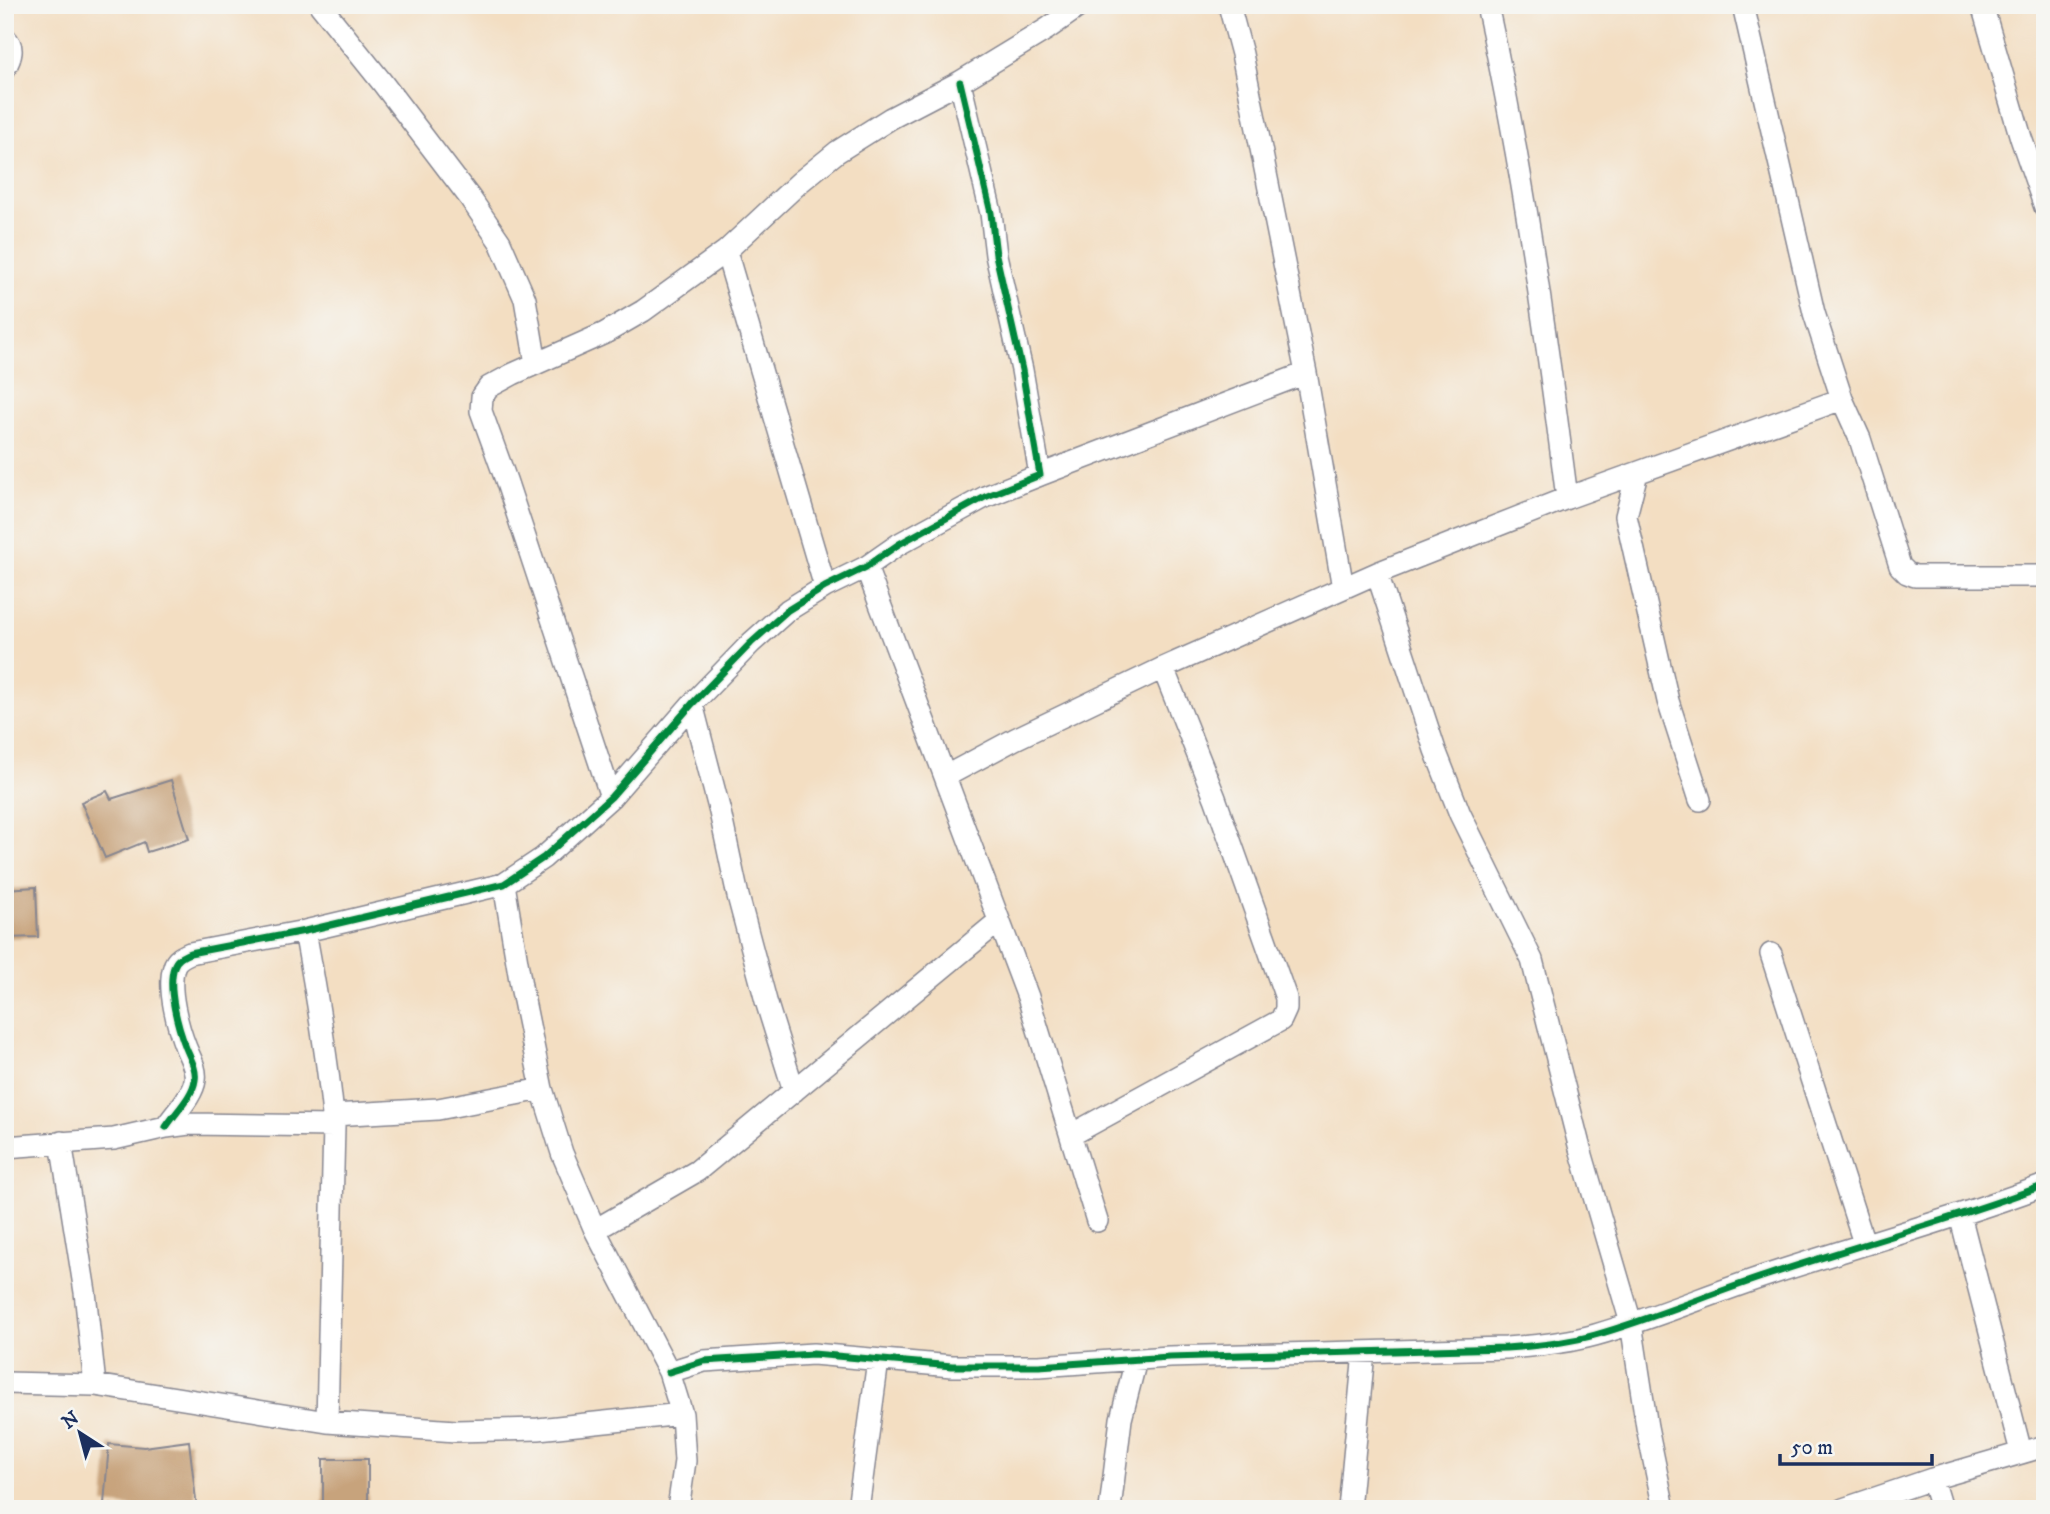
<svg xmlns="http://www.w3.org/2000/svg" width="2050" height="1514" font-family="'IM FELL DW Pica',serif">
<rect width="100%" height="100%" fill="#f6f6f2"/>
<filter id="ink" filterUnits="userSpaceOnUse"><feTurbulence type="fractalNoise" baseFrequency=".0143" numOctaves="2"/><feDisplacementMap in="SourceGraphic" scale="14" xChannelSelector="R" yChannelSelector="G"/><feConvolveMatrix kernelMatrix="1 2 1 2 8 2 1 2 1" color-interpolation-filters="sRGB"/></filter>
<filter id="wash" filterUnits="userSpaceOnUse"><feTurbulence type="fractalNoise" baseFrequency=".00686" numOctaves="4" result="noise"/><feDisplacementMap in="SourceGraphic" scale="28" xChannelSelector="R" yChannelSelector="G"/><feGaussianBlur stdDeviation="1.57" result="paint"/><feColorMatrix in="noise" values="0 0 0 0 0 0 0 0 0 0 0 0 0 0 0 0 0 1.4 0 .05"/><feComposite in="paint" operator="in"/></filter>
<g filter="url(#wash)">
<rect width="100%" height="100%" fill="#f3dec2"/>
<g id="blocks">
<path fill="#c7a37b" d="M171,780l18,59 -42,13 -3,-10 -39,16 -24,-56 26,-11 4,8z
M36,887l2,50 -33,1v-49z
M189,1441l8,68h-45l-48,-5 5,-60 35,3z
M323,1459h45v50h-45z"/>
</g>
</g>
<g filter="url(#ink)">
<use href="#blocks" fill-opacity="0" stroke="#878690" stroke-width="2"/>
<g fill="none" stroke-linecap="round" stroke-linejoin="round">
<g stroke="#878690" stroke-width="24">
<path id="minor" d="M320,5l61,76 89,117 30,44 25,57 11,65
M1487,5c36,163 59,328 80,493
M1743,5l71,308 28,86 18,40 40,127 7,7 8,3h130
M1982,5l39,133 24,69
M5,38c10,8 6,20 0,30
M726,251l99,336
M1306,373l37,215
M1637,473l-11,43 42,185 32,99
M1040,475l266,-102 -64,-319 -13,-49
M866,567l162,430 69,224
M1377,573l58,177 25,64 72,146 47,185 52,178 16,104 17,82
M692,704l28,108 18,84 28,105 28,90
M946,776l69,-37 148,-71 214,-95 190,-75 275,-99
M611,797l-105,-317 -25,-69 1,-14 7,-10 24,-13 92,-41 38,-22 83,-60 74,-69 37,-30 54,-34 69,-36 87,-53 34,-24
M504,884l17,102 21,103 20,64 33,77 74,142 13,42 3,47 -7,48
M305,931c12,65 23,129 29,195l-7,296
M1771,954l93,289
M333,1115l105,-6 104,-20
M166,1127c9,-14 27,-31 29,-47 2,-11 -5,-22 -9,-32 -8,-20 -19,-60 -12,-81 2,-8 9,-11 16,-14l115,-22 199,-47 39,-26 68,-61 81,-93 59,-61 37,-33 37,-23 41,-20 33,-23 86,-47 55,-22 -18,-105 -26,-115 -5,-42 -31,-131
M1071,1135l210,-115 5,-11v-11l-71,-200 -52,-130
M61,1142l24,150 10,93
M5,1147l109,-8 52,-12 23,-3 145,2
M1960,1215l61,237
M595,1230l102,-59 302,-250
M669,1372l35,-11 109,-7 139,12h87l130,-9 337,-9c30,-2 60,-5 89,-13 60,-17 117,-42 176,-61 91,-30 184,-55 274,-89
M5,1383l90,2 232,37 129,9 82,-2 144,-15
M1932,1479l9,30
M858,1509l20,-149
M1110,1509l11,-90 15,-59
M1349,1509l15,-157
M1843,1509l89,-30 113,-33"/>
</g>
<use href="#minor" stroke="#fff" stroke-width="21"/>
<g stroke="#f6f6f2" stroke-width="11">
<path id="cycleway" d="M166,1127c9,-14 27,-31 29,-47 2,-11 -5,-22 -9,-32 -8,-20 -19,-60 -12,-81 2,-8 9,-11 16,-14l115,-22 199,-47 39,-26 68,-61 81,-93 59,-61 37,-33 37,-23 41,-20 33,-23 86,-47 55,-22 -18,-105 -26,-115 -5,-42 -31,-131
M669,1372l35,-11 109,-7 139,12h87l130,-9 337,-9c30,-2 60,-5 89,-13 60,-17 117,-42 176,-61 91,-30 184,-55 274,-89"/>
</g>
<use href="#cycleway" stroke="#00873e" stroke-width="7"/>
</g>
</g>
<rect width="2050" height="1514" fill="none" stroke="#f6f6f2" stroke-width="28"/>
<g transform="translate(80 1433) rotate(324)" stroke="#f6f6f2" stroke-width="5" paint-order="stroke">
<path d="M0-5L12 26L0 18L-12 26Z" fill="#1b2f5e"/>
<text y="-10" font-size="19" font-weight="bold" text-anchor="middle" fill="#1b2f5e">N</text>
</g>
<path d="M1780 1454v10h152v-10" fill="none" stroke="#1b2f5e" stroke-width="3.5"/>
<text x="1791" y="1454" font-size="21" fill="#1b2f5e" stroke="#f6f6f2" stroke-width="5" paint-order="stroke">50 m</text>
</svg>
